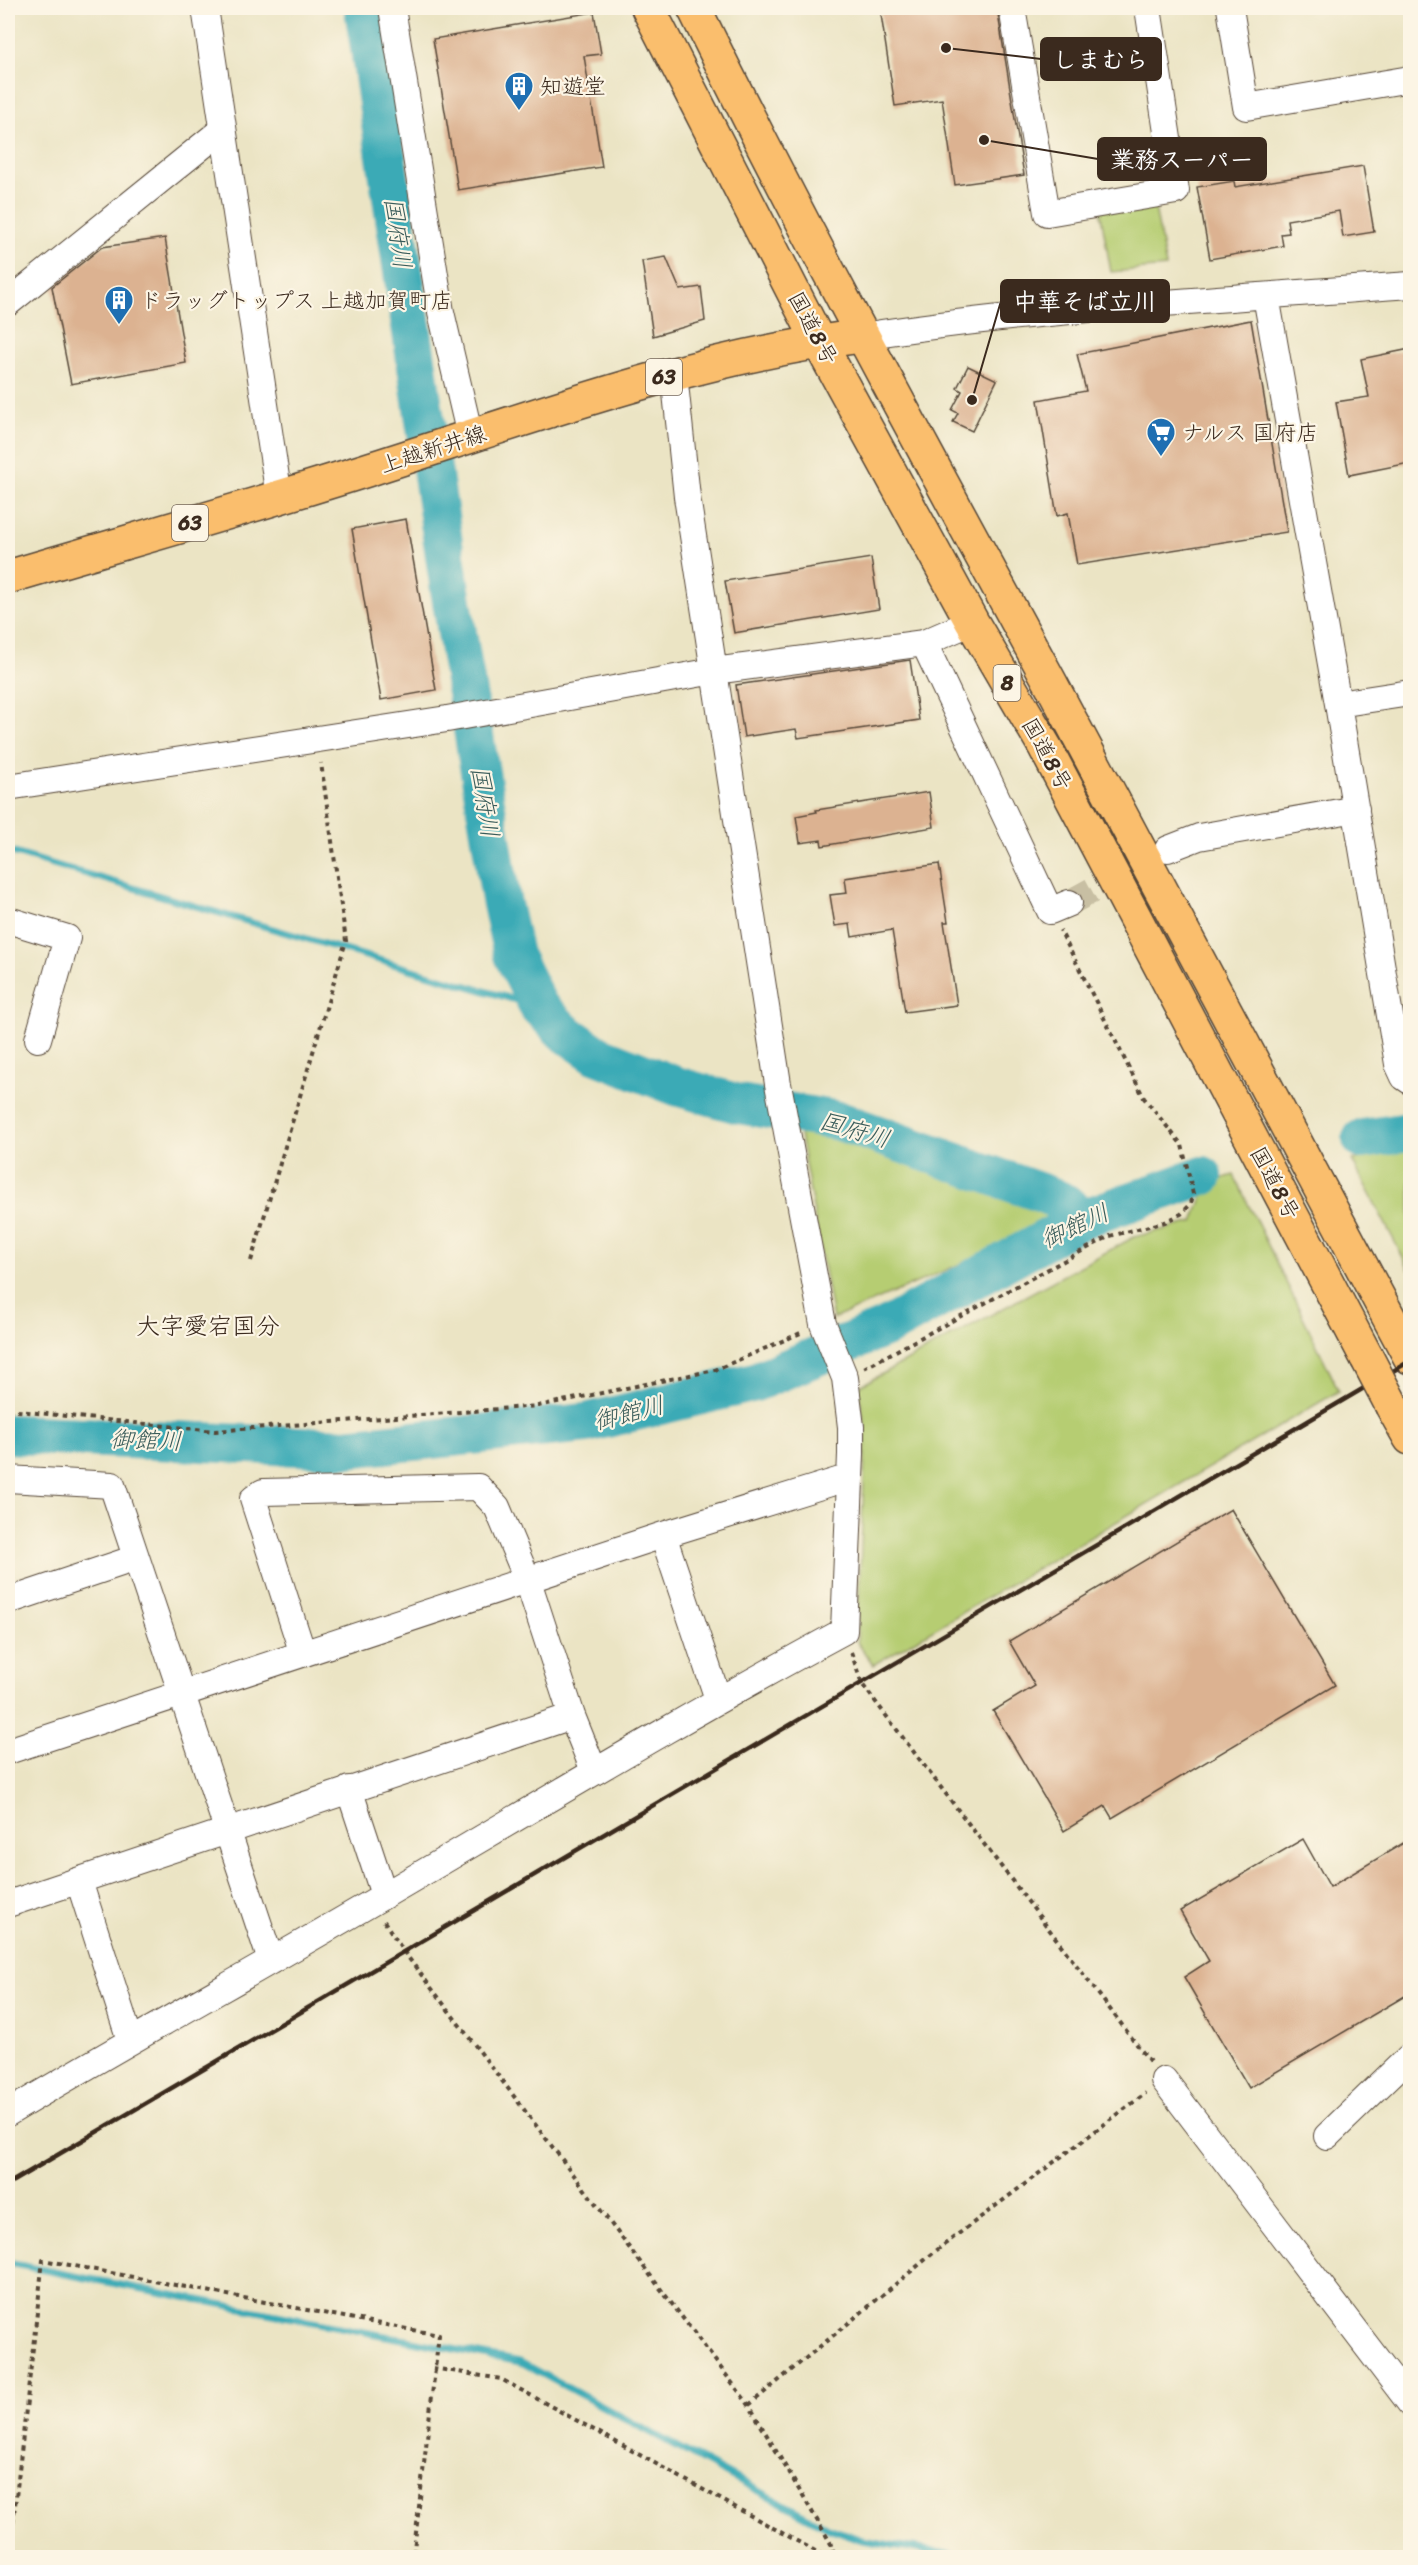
<svg xmlns="http://www.w3.org/2000/svg" width="1418" height="2565" font-family="Sriracha,'Klee One',sans-serif">
<rect width="100%" height="100%" fill="#fcf5e5"/>
<filter id="ink" filterUnits="userSpaceOnUse"><feTurbulence type="fractalNoise" baseFrequency=".0167" numOctaves="2"/><feDisplacementMap in="SourceGraphic" scale="12" xChannelSelector="R" yChannelSelector="G"/><feConvolveMatrix kernelMatrix="1 2 1 2 8 2 1 2 1" color-interpolation-filters="sRGB"/></filter>
<filter id="wash" filterUnits="userSpaceOnUse"><feTurbulence type="fractalNoise" baseFrequency=".008" numOctaves="4" result="noise"/><feDisplacementMap in="SourceGraphic" scale="24" xChannelSelector="R" yChannelSelector="G"/><feGaussianBlur stdDeviation="1.35" result="paint"/><feColorMatrix in="noise" values="0 0 0 0 0 0 0 0 0 0 0 0 0 0 0 0 0 1.4 0 .05"/><feComposite in="paint" operator="in"/></filter>
<g filter="url(#wash)">
<rect width="100%" height="100%" fill="#ebe4c4"/>
<path fill="#b6cd72" stroke="#787c48" stroke-width="1.5" d="M1154,202l12,65 -55,5 -11,-62z
M798,1124l231,72 15,7 6,10 -2,13 -215,93z
M1410,1149v122l-58,-111z
M1234,1175l105,216 -466,274 -16,-23 9,-210 -8,-45 276,-150 59,-15 9,-24 -1,-13z"/>
<g fill="none" stroke-linecap="round" stroke-linejoin="round">
<path stroke="#3aaab6" stroke-width="7" d="M8,851l531,156
M8,2263l512,99 306,165 36,13 111,18"/>
<path stroke="#3aaab6" stroke-width="40" d="M364,8l86,582 51,309 12,56 26,52 25,25 33,23 79,31 63,18 100,17 211,75 16,8 16,15
M1362,1139l48,-7
M8,1434l338,14 240,-25 169,-41 134,-56 193,-107 121,-43"/>
</g>
<g id="blocks">
<path fill="#dcb291" d="M880,8h117l27,167 -69,10 -13,-86 -47,7z
M594,12l7,42 -17,2 18,111 -144,23 -25,-151z
M1363,166l11,66 -31,5 -4,-26 -52,9 2,13 -8,1 2,12 -73,13 -13,-72 37,-6 1,6z
M165,238l21,125 -115,21 -19,-97 50,-40z
M666,257l14,33 21,-3 4,34 -52,15 -11,-75z
M1251,320l36,212 -210,33 -9,-52 -11,3 -19,-116 48,-9 -9,-37z
M1410,349v114l-61,12 -13,-73 33,-5 -8,-38z
M968,366l29,14 -25,51 -19,-9 5,-9 -6,-3 10,-19 -5,-3z
M406,519l30,171 -55,10 -29,-171z
M871,558l8,51 -145,24 -9,-52z
M910,660l9,60 -121,18 -2,-9 -52,8 -8,-52z
M929,792l5,35 -112,19 -1,-6 -21,3 -4,-27 21,-4 -1,-2z
M939,864l9,58h-4l13,83 -52,7 -13,-82 -40,7 -2,-13 -15,2 -5,-31 17,-2 -2,-15z
M1231,1509l104,176 -223,133 -7,-12 -41,25 -71,-120 42,-25 -26,-45z
M1303,1839l27,48 80,-48v154l-161,95 -65,-111 25,-16 -29,-50z"/>
</g>
</g>
<g filter="url(#ink)">
<use href="#blocks" fill-opacity="0" stroke="#554637" stroke-width="1.5"/>
<g fill="none" stroke-linecap="round" stroke-linejoin="round">
<path stroke="#c8bfa3" stroke-width="26" stroke-dasharray="26 13" stroke-linecap="butt" d="M1069,903l93,-51"/>
<g stroke="#554637" stroke-width="28">
<path id="minor" d="M205,8l74,489
M392,8l49,304 29,124
M1012,8l35,205 129,-22 -28,-183
M1230,8l16,99 164,-28
M1266,296l72,408 60,360 6,13 6,4
M8,303l215,-174
M862,336c181,-28 365,-37 548,-51
M924,643l126,268 19,-8
M1338,704l72,-11
M8,787l439,-68 267,-48 210,-28 48,-21
M1168,849l31,-12 157,-28
M8,920l59,18 -29,101
M8,1479l104,6 159,476
M663,1535l55,164
M8,1601l128,-43
M303,1654l-50,-155 10,-7 215,-5 19,20 31,74 44,135 22,55
M8,1751l655,-216 187,-58
M349,1789l35,106
M79,1881l51,159
M8,1904l564,-188
M1164,2080l246,323
M8,2113c120,-72 244,-140 365,-211 156,-91 311,-185 471,-271l7,-177v-27l-6,-49 -22,-54 -45,-240 -91,-587 -13,-123
M1327,2136l83,-80"/>
</g>
<g stroke="#554637" stroke-width="36">
<path id="major" d="M8,577c121,-36 244,-70 365,-109 160,-51 321,-111 489,-132"/>
</g>
<g stroke="#554637" stroke-width="36">
<path id="highway" d="M648,8l171,334 153,280 73,125 322,611
M694,8c114,232 239,458 362,685 120,221 236,443 354,664
M1392,1406l18,32"/>
</g>
<path stroke="#554637" stroke-width="4" stroke-dasharray="4.5 4.5" stroke-linecap="butt" d="M251,1261l95,-320 -25,-178
M864,1368l246,-132 55,-14 16,-8 10,-10 2,-10 -11,-49 -38,-47 -84,-168
M8,1410l207,21 323,-25 177,-36 88,-38
M851,1652l11,32 289,379
M384,1921l20,31 345,453 81,137 5,16
M433,2368l68,11 327,179
M749,2405l188,-155 209,-157
M9,2558l34,-298 396,75 -26,223"/>
<use href="#minor" stroke="#fff" stroke-width="26"/>
<use href="#major" stroke="#fabe6d" stroke-width="33"/>
<use href="#highway" stroke="#fabe6d" stroke-width="33"/>
<path stroke="#3b2a1e" stroke-width="4.5" d="M8,2184l1402,-823"/>
<g stroke="#554637" stroke-width="36" stroke-linecap="butt">
<path id="highway-bridge" d="M1367,1358l25,48"/>
</g>
<use href="#highway-bridge" stroke="#fabe6d" stroke-width="33"/>
</g>
</g>
<defs>
<g id="building-pin" transform="scale(1.5)"><path d="M0 17L-7.5 6A9.5 9.5 0 1 1 7.5 6Z" fill="#1f6fb2" stroke="#fcf5e5"/><path d="M-4-6H4V6H1V3H-1V6H-4ZM-2.5-4.3h1.7v1.8h-1.7ZM.8-4.3h1.7v1.8H.8ZM-2.5-1h1.7V.8h-1.7ZM.8-1h1.7V.8H.8Z" fill="#fff"/></g>
<g id="supermarket-pin" transform="scale(1.5)"><path d="M0 17L-7.5 6A9.5 9.5 0 1 1 7.5 6Z" fill="#1f6fb2" stroke="#fcf5e5"/><path d="M-6-5.5h2.5l.6 2H6L4.5 2H-2.5L-4.4-4H-6ZM-1.5 3.2a1.3 1.3 0 1 0 .1 0ZM3 3.2a1.3 1.3 0 1 0 .1 0Z" fill="#fff"/></g>
</defs>
<g fill-rule="evenodd">
<use href="#building-pin" x="519" y="86"/>
<use href="#building-pin" x="119" y="300"/>
<use href="#supermarket-pin" x="1161" y="432"/>
</g>
<g text-anchor="middle" dominant-baseline="central" stroke-width="4.5" stroke-linejoin="round" paint-order="stroke">
<g fill="#fcf5e5" stroke="#75675a" stroke-width="1.5">
<rect x="646" y="359" width="36" height="36" rx="4.5"/>
<rect x="172" y="505" width="36" height="36" rx="4.5"/>
<rect x="993.5" y="665" width="27" height="36" rx="4.5"/>
</g>
<g font-size="21" font-weight="bold" fill="#3b2a1e">
<text x="664" y="377">63</text>
<text x="190" y="523">63</text>
<text x="1007" y="683">8</text>
</g>
<g font-size="22" fill="#3b2a1e" stroke="#fcf5e5" text-anchor="start">
<text x="540" y="86">知遊堂</text>
<text x="140" y="300">ドラッグトップス 上越加賀町店</text>
<text x="1182" y="432">ナルス 国府店</text>
</g>
<g font-size="22" fill="#3b2a1e" stroke="#fcf5e5">
<text transform="translate(813 328) rotate(62)">国道8号</text>
<text transform="translate(433 449) rotate(-18)">上越新井線</text>
<text transform="translate(1047 754) rotate(61)">国道8号</text>
<text transform="translate(1275 1183) rotate(62)">国道8号</text>
</g>
<g font-size="24" font-style="italic" fill="#3b5d5b" stroke="#fcf5e5">
<text transform="translate(398 233) rotate(82)">国府川</text>
<text transform="translate(485 802) rotate(81)">国府川</text>
<text transform="translate(855 1130) rotate(16)">国府川</text>
<text transform="translate(1075 1226) rotate(-25)">御館川</text>
<text transform="translate(629 1413) rotate(-14)">御館川</text>
<text transform="translate(146 1440) rotate(2)">御館川</text>
</g>
<g font-size="24" fill="#3b2a1e" stroke="#fcf5e5">
<text x="208" y="1326">大字愛宕国分</text>
</g>
</g>
<path fill="none" stroke="#3b2a1e" stroke-width="2" d="M946 48L1041 59M984 140L1098 159M972 400L1001 301"/>
<g fill="#3b2a1e" stroke="#fcf5e5" stroke-width="2">
<circle cx="946" cy="48" r="6"/>
<circle cx="984" cy="140" r="6"/>
<circle cx="972" cy="400" r="6"/>
</g>
<g fill="#3b2a1e" stroke="#3b2a1e" stroke-width="2">
<rect x="1041" y="38" width="120" height="42" rx="6"/>
<rect x="1098" y="138" width="168" height="42" rx="6"/>
<rect x="1001" y="280" width="168" height="42" rx="6"/>
</g>
<g font-size="24" text-anchor="middle" font-weight="bold" fill="#fff">
<text x="1101" y="68">しまむら</text>
<text x="1182" y="168">業務スーパー</text>
<text x="1085" y="310">中華そば立川</text>
</g>
<rect width="1418" height="2565" fill="none" stroke="#fcf5e5" stroke-width="30"/>
</svg>
